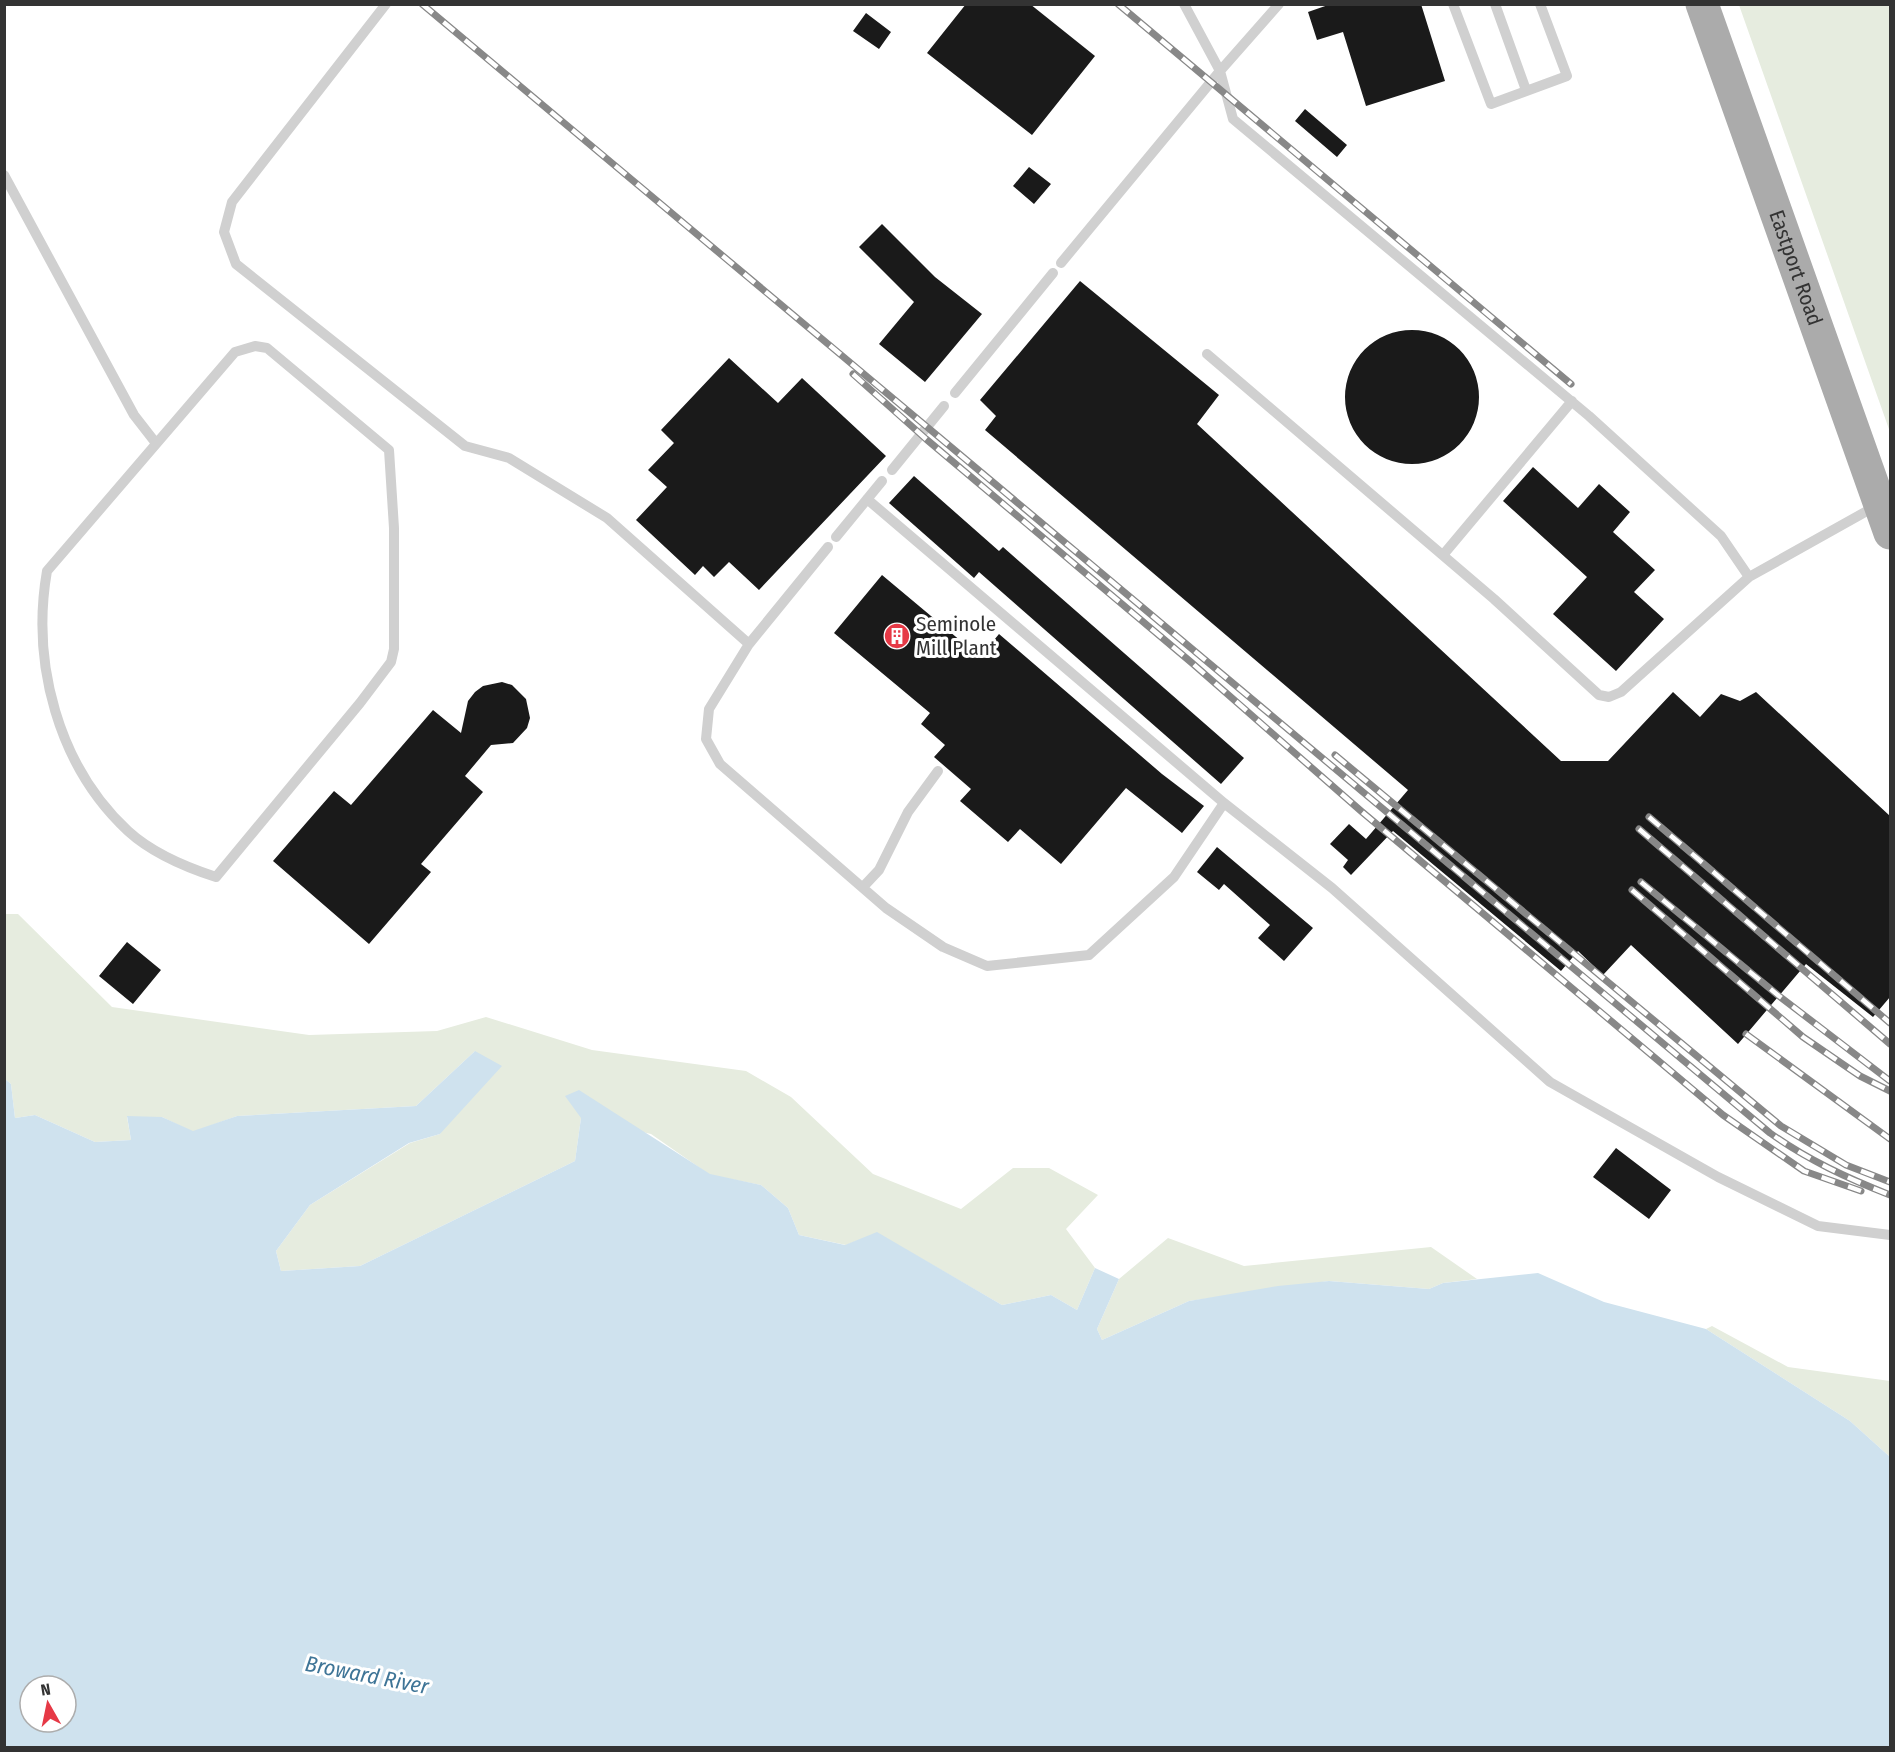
<svg xmlns="http://www.w3.org/2000/svg" width="1895" height="1752" font-family="'Fira Sans Condensed',sans-serif">
<rect width="100%" height="100%" fill="#fff"/>
<path fill="#e6ecdf" d="M1739,5h151v427z
M5,914h13l94,93 197,28 128,-4 49,-14 106,33 154,21 45,26 82,77 88,35 52,-41h36l49,27 -32,34 29,39 -18,42 -26,-15 -49,10 -125,-72 -31,12 -47,-10 -11,-27 -27,-23 -51,-10 -59,-41 -70,-16 -6,43 -215,105 -79,5 -5,-20 34,-46 100,-62 30,-9 35,-83 -59,55 -179,10 -44,16 -31,-15h-35l4,23 -36,2 -60,-27 -20,3 -4,-34 -6,-5z
M1168,1238l76,28 187,-19 46,32 -34,4 -14,6 -100,-8 -140,20 -87,39 -5,-11 22,-50z
M1712,1326l76,41 102,14v76l-40,-36 -144,-92z"/>
<path fill="#cfe2ee" fill-rule="evenodd" d="M475,1051l27,15 -62,68 -31,9 -99,62 -34,46 5,20 79,-5 215,-105 6,-43 -16,-22 14,-6 131,84 51,11 27,23 11,27 46,10 32,-13 125,73 49,-10 26,15 18,-42 24,11 -22,50 5,11 87,-39 89,-15 51,-5 100,8 14,-6 95,-10 66,29 102,27 144,92 40,36v290h-1885v-668l6,5 4,34 20,-3 60,27 36,-2 -4,-24 35,1 31,14 44,-15 179,-10zM30,1686h36v36h-36z"/>
<path fill="#1a1a1a" d="M966,4h64l65,52 -63,79 -105,-82z
M1331,4h90l24,77 -79,25 -23,-74 -26,8 -9,-28z
M866,13l25,19 -12,17 -26,-18z
M1305,109l42,36 -10,12 -42,-36z
M1029,167l22,17 -17,20 -21,-18z
M882,224l53,53 47,37 -57,68 -46,-38 35,-42 -55,-55z
M1080,281l139,114 -22,29 364,337h47l65,-69 27,25 21,-23 19,7 16,-9 134,124v181l-17,20 -67,-53 -68,80 -107,-99 -28,30 -25,-24 -17,20 -168,-140 -42,44 -8,-8 5,-7 -18,-16 19,-20 17,15 42,-49 -423,-360 11,-14 -16,-16z
M1345 397a67 67 0 1 1 134 0a67 67 0 1 1-134 0Z
M729,358l49,45 24,-25 84,78 -127,134 -30,-28 -15,15 -11,-11 -8,9 -59,-55 31,-33 -19,-17 26,-27 -13,-13z
M1533,467l45,41 21,-24 31,28 -17,20 42,38 -21,22 30,27 -48,52 -63,-57 34,-37 -84,-76z
M914,476l85,75 4,-4 241,211 -23,26 -242,-212 -5,6 -85,-75z
M882,575l98,82 19,-23 163,140 42,32 -22,27 -56,-45 -65,76 -41,-35 -12,13 -48,-41 11,-12 -37,-32 11,-12 -24,-21 9,-11 -96,-80z
M502,682l10,3 14,14 4,19 -3,10 -14,15 -22,2 -26,31 18,16 -62,72 10,8 -62,72 -96,-83 61,-70 17,14 82,-95 28,23 7,-32 7,-9 8,-6z
M1217,847l96,81 -29,33 -26,-23 12,-13 -46,-41 -5,6 -22,-18z
M127,942l34,28 -28,34 -34,-28z
M1616,1148l55,42 -22,29 -56,-42z"/>
<g fill="none" stroke-linecap="round" stroke-linejoin="round">
<path stroke="#d0d0d0" stroke-width="10" d="M386,4l-154,198 -8,30 12,32 229,182 44,12 98,60 142,126 79,-97
M1184,4l36,67 13,48 356,297 132,120 28,41 127,-71
M1453,4l38,100 76,-28 -27,-72
M1495,4l31,86
M4,175l130,240 21,27
M1061,263l159,-192 59,-67
M255,346l12,2 122,102 5,78v121l-3,13 -31,41 -144,174c-31,-10 -64,-24 -88,-46 -70,-65 -97,-168 -81,-260l188,-219z
M1207,354l287,245 105,96 10,2 12,-5 128,-115
M955,393l98,-120
M892,470l52,-64
M867,499l357,304
M836,537l46,-56
M1443,555l129,-154
M749,644l-40,65 -3,30 14,25 166,144 57,39 44,19 102,-11 85,-78 50,-74 108,85 218,194 168,95 100,49 72,9
M863,887l16,-17 29,-58 30,-41"/>
<path stroke="#ababab" stroke-width="33" id="s1" d="M1702,4l188,529"/>
<g stroke="#888" stroke-width="7">
<path id="rail" d="M422,4l1348,1129c38,27 77,45 120,62
M1118,4l453,380
M853,374l73,65 266,224 169,148 362,304 81,56 57,20
M1335,755l446,371 65,39 44,17
M1649,817l241,206
M1639,829l251,215
M1641,882l138,114 111,85
M1632,890l171,147 57,39 30,15
M1746,1034l144,105"/>
</g>
<use href="#rail" stroke="#fff" stroke-width="4.5" stroke-dasharray="14" stroke-linecap="butt"/>
</g>
<defs>
<g id="building-disc" transform="scale(1.35)"><circle r="9.5" fill="#e63946" stroke="#fff"/><path d="M-4-6H4V6H1V3H-1V6H-4ZM-2.5-4.3h1.7v1.8h-1.7ZM.8-4.3h1.7v1.8H.8ZM-2.5-1h1.7V.8h-1.7ZM.8-1h1.7V.8H.8Z" fill="#fff"/></g>
</defs>
<g fill-rule="evenodd">
<use href="#building-disc" x="897" y="636"/>
</g>
<g text-anchor="middle" dominant-baseline="central" stroke-width="6" stroke-linejoin="round" paint-order="stroke">
<g font-size="21" fill="#333" stroke="#fff">
<text stroke="none"><textPath href="#s1" startOffset="280">Eastport Road</textPath></text>
</g>
<g font-size="21" fill="#333" stroke="#fff" text-anchor="start">
<text x="916" y="624">Seminole<tspan x="916" dy="24">Mill Plant</tspan></text>
</g>
<g font-size="22" font-style="italic" fill="#3f7597" stroke="#fff">
<text transform="translate(367 1675) rotate(11)">Broward River</text>
</g>
</g>
<rect width="1895" height="1752" fill="none" stroke="#333333" stroke-width="12"/>
<g transform="translate(48 1704) rotate(351)"><circle r="28" fill="#ffffff" stroke="#adadad" stroke-width="1.5"/>
<path d="M0-4.5L10 22L0 15L-10 22Z" fill="#e63946"/>
<text y="-9" font-size="16" font-weight="bold" text-anchor="middle" fill="#333333">N</text>
</g>
</svg>
